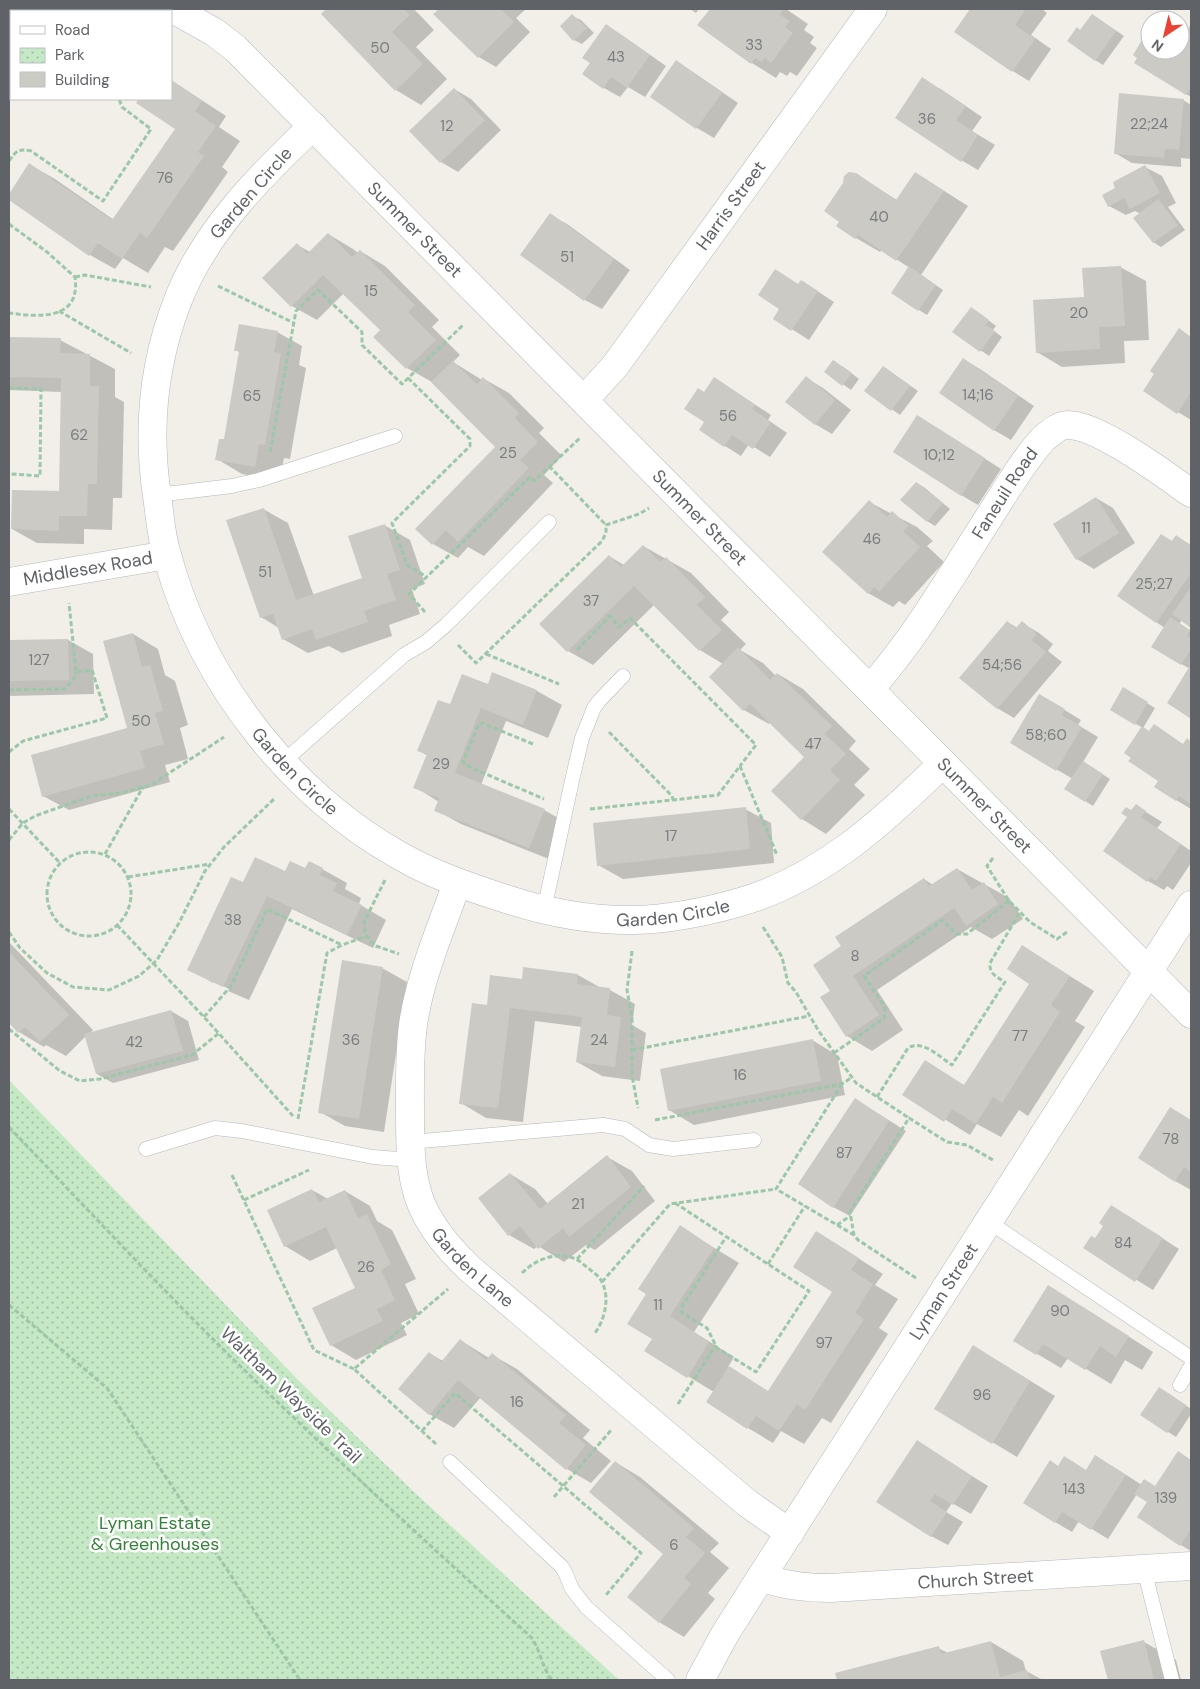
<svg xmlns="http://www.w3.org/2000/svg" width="1200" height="1689" font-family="'DM Sans',sans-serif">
<defs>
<pattern id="park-dots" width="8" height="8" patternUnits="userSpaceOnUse" patternTransform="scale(1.25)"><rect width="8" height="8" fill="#c5e8c5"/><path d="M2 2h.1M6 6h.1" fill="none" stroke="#a3c0a4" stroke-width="1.8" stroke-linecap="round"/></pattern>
</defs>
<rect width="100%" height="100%" fill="#f1efe8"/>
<path fill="url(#park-dots)" d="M9,1080l291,302 114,110 205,188h-610z"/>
<path fill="#0003" d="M328,9h86l20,21 -18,17 31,32 -26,26 -25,-15 -74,-76z
M441,9h85l-10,9 14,14 -34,35 -17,-10 -44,-43z
M690,9h9l-3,4z
M711,9h75l22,15 -4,6 10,7 -4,6 7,5 -20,28 -7,-4 -3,4 -7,-4 -4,6 -24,-15 -53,-38z
M972,9h70l5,4 -16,22 20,14 -22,32 -16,-10 -57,-40z
M1093,15l31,21 -21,29 -8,-5 -14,-29z
M572,16l9,4 13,13 -12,11 -8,-4z
M1164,16l6,4h-8z
M606,26l17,10 43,30 -21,31 -17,-10 -8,10 -16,-9 -12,-25z
M1180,26l8,4 3,-4v71l-55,-34 14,-24v11h30z
M9,39l2,1v51l-2,2z
M676,62l17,10 45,31 -24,35 -17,-10 -45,-31z
M171,80l55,36 -7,11 21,14 -18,26 6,5 -55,79 -8,-4 -17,26 -25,-15 -8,11 -25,-14 -81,-57v-2l21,-31 25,14 59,41 62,-91 -38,-26 3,-4h30z
M939,88l43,29 -10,14 23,14 -17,25 -17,-10z
M454,89l17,10 30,31 -43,42 -17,-10 -30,-31z
M1183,100l8,5v54l-10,-1v9l-49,-4 -17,-10z
M1145,167l17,9 14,27 -8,4 17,23 -24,17 -8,-5 -12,-28 -6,-3 -9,4 -17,-9 8,-18z
M916,173l52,33 -47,69 22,15 -16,25 -8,-5 -9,-42 -28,-18 -2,2 -24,-14 -1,-64 42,26z
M550,215l17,9 63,46 -28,39 -17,-9z
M328,234l25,15 5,4 2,-2 25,15 54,54 -7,7 28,28 -7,7 29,18 2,-1 25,14 35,35 -5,5 23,23 -18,19 9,8 -69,73 -16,-9 -10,11 -25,-14 64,-97 -65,-65 -25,-14 -32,-31 6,-7 -37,-37 -27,27 -25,-14 5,-61 13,7z
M1120,267l26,14 3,59 -25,1 1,22 -63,4 -25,-15 49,-54z
M802,281l32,21 -25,38 -35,-22z
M979,313l17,13 -3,4 9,7 -13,19 -35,-24z
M1179,330l12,7v83l-13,-8z
M277,332l25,14 -3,19 7,3 -16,91 -6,-1 -4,23 -38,-7 -25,-15 8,-18 15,-88 -4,-3z
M9,338l51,2 55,29v28l9,5 -2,96h-9l-1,32 -28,-1v15l-47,-1 -25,-14 48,-36 2,-101 -53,-2z
M964,360l16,9 54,37 -23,34 -17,-10z
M842,366l17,13 -8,11 -25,-18z
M884,367l34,24 -18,24 -34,-24z
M715,378l56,37 -3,5 19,13 -17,24 -21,-13 -8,12 -16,-10 -19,-24 -1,-29z
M806,378l17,10 28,22 -19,24 -17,-10z
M934,426l67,43 -23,36 -17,-10z
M917,483l8,5 25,21 -15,17 -8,-5z
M1096,498l17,10 22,35 -41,26 -17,-10z
M869,502l48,25 16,14 -6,5 17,16 -39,43 -6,-4 -6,6 -25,-14z
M263,509l25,14 26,73 50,-17 20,-54 26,15 15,44 -13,5 8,25 -31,11 3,11 -50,17 -13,-7 -21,7 -25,-14 -4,-11 -18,-11z
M1177,537l14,8v81l-9,-6 -3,4 12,7v86l-22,-14 21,-34 -37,-22 12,-19 -9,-6 17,-80z
M643,546l48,27 38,39 -8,8 25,24 -6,6 23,13 13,13 2,-2 25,15 53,52 -7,8 21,20 -16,16 11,10 -39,39 -24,-15 4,-62 -36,-35 -1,2 -25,-14 -21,-46 -23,-14 -45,-46 -62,61 -25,-14 41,-95 15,9z
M1007,622l11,6 4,-5 17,10 14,11 -5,7 14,11 -48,56 -17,-10z
M133,634l25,15 7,26 10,6 13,44 -8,3 8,31 -23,6 5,17 -101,28 -26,-14 86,-67z
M68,640l25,14 1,40 -85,2v-55z
M493,674l44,17 25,14 -14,33 -42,-17 -25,64 63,25 25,14 -15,37 -93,-37 -25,-14 3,-8 -24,-15 13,-31 -10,-6 33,-44 37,-21z
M1123,689l32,19 -12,20 7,4 4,-6 30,19 3,-5 4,3v66l-15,-9 -16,-19 -17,-53 -32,-18z
M1040,695l41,25 -3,5 20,12 -15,25 27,17 -17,27 -8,-5 -12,-22 -62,-36z
M1136,806l26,16 -5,6 34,23v12l-18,27 -6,-4 -3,4 -16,-9 -16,-69z
M745,809l26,14 3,40 -151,16 -25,-14z
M322,869l25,14 -2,6 16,9 -2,6 27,16 -13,28 -81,-39 -43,91 -21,-9 1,-2 -16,-8v2l-24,-14 55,-85 42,-11z
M957,869l52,29 14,21 -31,20 -21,-12 -94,63 26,40 -31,21 -25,-15 -16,-45 12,-45 81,-67 9,6z
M9,942l84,88 -4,4 82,-23 17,10 11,39 -86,23 -16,-9 -11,-38 -20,20 -20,-11 -2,2 -25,-15 -10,-11z
M1023,947l71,44 -19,30 10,6 -57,89 -9,-6 -18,27 -24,-13 -7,11 -66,-41 61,-8 66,-103z
M382,968l25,14 -23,150 -39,-6 -25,-14z
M578,975l23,13 9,2 25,14 -3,21 14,8 -6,48 -38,-5 -25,-14 5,-35 -47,-6 -12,101 -37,-4 -25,-15 27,-97 36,-25z
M812,1040l25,15 8,40 -151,30 -25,-15z
M855,1099l51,32 -56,85 -17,-9z
M1171,1109l20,12v69l-16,-9z
M607,1157l25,14 23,30 -60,49 -9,-5 -22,17 -26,-16 -4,3 -25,-14 1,-61 25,15 13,15z
M312,1190l16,9 17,-8 25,15 7,15 15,9 24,49 -11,5 14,30 -18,9 6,12 -51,25 -25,-15 26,-56 -20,-41 -27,13 -25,-15z
M1128,1216l51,33 -26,41 -68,-42z
M680,1227l59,36 -45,69 40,25 -6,10 41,25 65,-100 -17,-60 66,42 -8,11 23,14 -19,29 9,6 -57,89 -9,-5 -18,26 -23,-13 -8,12 -25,-15 -41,-26 7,-10 -68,-41 8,-12 -6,-45z
M1073,1301l80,51 -11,18 -17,-10 -14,24 -43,-26 -7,10 -46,-27z
M460,1340l29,18 3,-3 25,14 73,61 -7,8 28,23 -20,22 -24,-14 -86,-72 -27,31 -25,-14v-61l14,8z
M998,1361l57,35 -38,61 -25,-15z
M1168,1393l23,16v5l-15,23 -34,-22z
M917,1442l71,44 -17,28 -19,-11 -6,9 17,10 -15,23 -17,-9z
M1179,1453l12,7v91l-10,-6 -32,-43 -12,-8 -29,45 -29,-18 -7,11 -17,-10 3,-55 28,4 26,-5 30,19 14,2z
M615,1462l25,15 79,66 -9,9 19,16 -21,25 7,6 -31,38 -25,-15 6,-68z
M991,1642l32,19 3,10 17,9h-204l-2,-6 101,-26 10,5z
M1144,1642l32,18 5,20h-72l-7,-28z"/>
<path fill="#cccac5" d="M326,9h78l6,6 -18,17 31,32 -28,27 -74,-77z
M439,9h62l13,13 -36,36 -45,-44z
M710,9h74l-4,6 10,6 -5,6 8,6 -22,30 -6,-5 -4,4 -6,-4 -4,6 -54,-39z
M970,9h56l-11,16 20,14 -23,33 -58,-40z
M572,14l15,14 -14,13 -13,-15z
M1092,14l24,17 -21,30 -28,-20 10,-14 3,3z
M606,24l44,31 -23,33 -16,-11 -8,12 -21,-15 8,-11 -8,-5z
M1180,24l8,5 3,-5v63l-5,8 -52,-32 3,-5 -4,-3 9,-15 4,3 4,-6v13h30z
M9,48l2,4v19l-2,2z
M676,60l46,33 -26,36 -46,-32z
M922,77l44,29 -10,14 22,15 -17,27 -66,-44z
M171,80l31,21 -7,10 21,15 -18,26 6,4 -57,82 -7,-5 -18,26 -24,-16 -9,13 -80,-56v-6l20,-31 83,57 63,-91 -39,-26 3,-4h32z
M454,88l31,32 -45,43 -31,-32z
M1119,93l65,6 -5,51 -14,-1 -1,9 -50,-4z
M1145,165l15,28 -30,16 -6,-11 -16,9 -6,-12 13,-7 -2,-6z
M849,172l7,1 40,27 19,-28 29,19 -48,70 -38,-26 -3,4 -19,-13 3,-4 -15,-11 19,-28 1,-7z
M1158,199l20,26 -25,18 -20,-25z
M550,213l64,46 -30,42 -64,-46z
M328,233l24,24 8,-7 55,55 -7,7 28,28 -30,29 -33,-32 7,-7 -57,-55 -32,32 -29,-29 35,-35 10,11z
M909,266l27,19 -18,26 -27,-18z
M1121,266l4,60 -26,1 1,22 -64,4 -3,-53 51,-3 -2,-29z
M775,269l23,15 3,-4 17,11 -27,40 -18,-12 6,-10 -21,-14z
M971,307l18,13 -3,5 9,6 -15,21 -28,-20z
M239,324l39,7 -4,21 7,1 -16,92 -6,-1 -4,23 -40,-7 4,-21h5l15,-88h-5z
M1179,328l12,9v55l-14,22 -34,-23 11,-17 -4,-3z
M9,337l52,1 -1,15 30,1v32h9l-2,98h-9l-1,32h-28v15l-48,-2 1,-39 47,1 2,-113 -52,-1z
M963,358l55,38 -24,35 -55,-38z
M833,360l19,13 -10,13 -18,-14z
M453,361l24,23 6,-7 36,36 -4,5 23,24 -18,18 9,8 -71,74 -12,-12 -14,15 -17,-16 80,-82 -64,-65z
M883,366l27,20 -19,25 -27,-20z
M806,376l29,24 -20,25 -30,-23z
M714,377l41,28 -3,4 19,13 -18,27 -21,-14 -8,12 -25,-17 5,-8 -20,-13 14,-21 6,4z
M917,415l68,43 -24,38 -68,-44z
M916,482l27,21 -16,19 -27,-22z
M1096,497l23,36 -43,27 -23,-36z
M869,500l18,17 5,-6 17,15 -6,5 17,16 -41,45 -5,-5 -6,7 -46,-42z
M264,508l32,92 66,-22 -14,-42 37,-12 15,46 -13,4 9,26 -32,11 4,11 -52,18 -4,-11 -30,11 -9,-26 -13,4 -34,-98z
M1161,534l11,7 4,-6 15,11v27l-35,50 -39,-27z
M643,545l17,17 6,-5 39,40 -8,8 25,25 -23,21 -65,-65 -67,66 -28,-28 70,-69 12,12z
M1189,590l2,2v36l-19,-14z
M1170,617l20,13 -3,6 4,3v10l-10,16 -30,-18z
M1007,621l9,7 6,-7 15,13 -5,6 14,12 -49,57 -38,-31z
M133,633l9,34 8,-2 13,46 -8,2 9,31 -24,7 5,17 -103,29 -11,-42 96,-27 -24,-87z
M68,639l1,41 -60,1v-41z
M738,647l32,33 7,-7 55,53 -7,8 21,20 -16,16 10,10 -39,40 -30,-29 33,-34 -54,-53 -7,7 -34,-34z
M1191,664v55l-24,-16z
M492,672l45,18 -14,35 -42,-17 -26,65 90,36 -16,39 -95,-37 5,-13 -26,-10 14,-34 -10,-3 21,-51 12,4 12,-30 26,10z
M1123,687l25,15 -13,23 -25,-15z
M1039,694l26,15 -3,6 20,12 -26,44 -46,-28z
M1154,724l29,20 4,-6 4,4v62l-12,-8 -3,5 -22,-14 4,-6 -30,-20 3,-3 -7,-5 18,-27 7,5z
M1083,761l20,13 -18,28 -21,-13z
M1136,804l10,7 -5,6 40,27 -25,37 -6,-4 -3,5 -44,-31 24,-34 -6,-4 5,-6 5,3z
M746,807l4,42 -153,17 -4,-43z
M255,857l30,14 5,-10 15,7 4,-7 14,7 -3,7 17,8 -4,8 29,14 -15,30 -80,-39 -44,91 -36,-17 44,-93 12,5z
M957,868l15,22 12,-8 14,22 -32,22 -12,-18 -101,68 26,39 -33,22 -26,-40 10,-6 -17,-26 28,-19 -6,-9 89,-59 5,8z
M1022,945l48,31 -19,29 9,7 -58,91 -9,-6 -17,27 -24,-15 -8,13 -42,-27 23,-35 39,25 65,-101 -22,-15z
M9,952l60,63 -29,27 -15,-15 -7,6 -9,-10z
M342,960l41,7 -24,152 -41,-6z
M523,967l55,7 -1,10 33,4 -3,27 14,2 -6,50 -39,-5 6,-45 -72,-9 -12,100 -39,-4 13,-101 15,2 3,-30 32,4z
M171,1010l12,41 -87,23 -12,-40z
M813,1039l8,42 -153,30 -8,-42z
M855,1098l34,23 -56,87 -35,-24z
M1170,1107l21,13v52l-7,-5 -9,15 -37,-24z
M607,1155l24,32 -62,50 -6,-9 -25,21 -18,-23 -12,10 -30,-38 32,-25 30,36z
M312,1189l7,13 26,-12 13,28 9,-4 24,50 -10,6 14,30 -18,9 6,12 -53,25 -18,-38 43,-20 -29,-61 -42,20 -17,-37z
M1111,1205l52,33 -28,44 -52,-34 8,-12 4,2 8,-12 -4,-3z
M680,1225l34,23 -44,68 39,26 -22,36 -43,-27 8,-12 -25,-15 19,-30 -8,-5z
M816,1231l43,27 -8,12 22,14 -18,29 9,6 -59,91 -8,-6 -18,27 -23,-15 -9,13 -41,-27 23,-36 39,25 64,-99 -39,-25z
M1048,1285l81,51 -13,21 -16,-11 -15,24 -42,-26 -7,11 -23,-14z
M460,1339l26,21 6,-7 74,62 -7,8 27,22 -20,25 -108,-90 -29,35 -31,-26 31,-37 12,10z
M973,1345l57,36 -38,63 -58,-35z
M1159,1387l27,18 -19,28 -27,-18z
M917,1440l55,36 -19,29 -18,-11 -5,7 17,11 -16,25 -55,-35z
M1178,1451l13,9v69l-11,17 -43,-29 10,-15 -13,-8 10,-15 11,7z
M1095,1455l31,20 -35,55 -29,-18 -7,11 -32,-20 27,-43 8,6 6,-10 22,14z
M615,1461l79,67 -8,9 19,16 -21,25 7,6 -32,39 -32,-26 36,-43 -74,-62z
M1144,1640l10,40h-46l-8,-29z
M991,1641l9,36 27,-7 3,10h-193l-2,-7 104,-27 2,8z"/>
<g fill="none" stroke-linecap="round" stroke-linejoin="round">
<g stroke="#b5b8bc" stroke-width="15">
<path id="service" d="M157,495l75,-9 27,-6 136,-44
M283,762l121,-107 22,-13 20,-17 103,-103
M544,910l29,-134 9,-38 12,-30 5,-7 24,-25
M410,1142l193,-17 22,4 24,16 24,4 81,-9
M146,1149l69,-21 27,3 131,26 38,3
M989,1222l202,136
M1180,1385l11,-19
M450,1462l111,104 4,6 7,17 14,18 82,73
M1144,1569l28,111"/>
</g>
<g stroke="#b5b8bc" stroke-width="29">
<g id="minor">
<path id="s1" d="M173,9l41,23 21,16 956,966"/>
<path id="s2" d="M313,126c-53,50 -108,105 -135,174 -25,64 -31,129 -21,196 3,20 4,40 10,59 35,129 128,247 248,309 26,13 54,23 82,32 44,15 92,25 138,24 35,-1 70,-8 102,-17 83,-23 147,-82 206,-140"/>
<path id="s3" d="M584,400l31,-34 258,-357"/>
<path id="s4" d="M9,582l158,-27"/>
<path id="s5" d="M870,689c47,-53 83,-116 121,-175 16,-25 32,-53 52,-75 7,-6 17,-15 26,-14 31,1 96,50 122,68"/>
<path id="s6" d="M457,883c-16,46 -37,93 -44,142 -4,30 -3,61 -3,91 0,33 0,70 17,100 11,20 26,37 43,53l277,234 43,30"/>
</g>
</g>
<g stroke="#b5b8bc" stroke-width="29">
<g id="tertiary">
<path id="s7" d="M761,1577l430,-672"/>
</g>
</g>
<g stroke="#b6babf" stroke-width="29">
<g id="secondary">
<path id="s8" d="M700,1680l25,-46 36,-57c23,9 45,11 70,11l360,-22"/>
</g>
</g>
<path stroke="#9cc7a9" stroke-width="3" stroke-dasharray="5 2.5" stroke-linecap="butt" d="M9,161c7,-10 10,-13 22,-10l72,50 48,-72 -29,-22 -3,-8
M9,224l38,28 28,25c6,44 -36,40 -66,36
M75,277l10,-2 66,12
M218,286l76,37
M59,311l72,42
M408,378l62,61v7l-78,77 15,42 20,12
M9,388l32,1 -1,87 -27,-2 -4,2
M270,452l26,-141 22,-21 44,42v13l40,39 62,-60
M549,466l57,59
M425,612l-16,-18 121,-117 4,4 46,-43
M458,645l18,18 126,-122 4,-8v-8l33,-11 10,-6
M577,650l33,-34 9,11 11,-9 126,127 -16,21
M486,654l73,30
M9,690l56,-1 11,-13v-4
M609,732l63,64 1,4
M533,744l-51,-21 -3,1 -16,37 2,4 79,34
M9,752l14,-11 84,-23 -15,-48 -16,2 -7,-69
M9,809l51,54
M590,809l128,-14 22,-29 37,89
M9,840l14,-17 12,-7 56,-20 29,-3 31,-8 73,-48
M47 894a42 42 0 1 1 84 0a42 42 0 1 1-84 0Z
M105,854l38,-67
M993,858l-6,8 22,35 21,21 27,17 10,-7
M128,877l82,-13
M385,880l-21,42 1,10 5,9 6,5 23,8
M117,925l87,92 89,99
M763,927l19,30 6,26 8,9 22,38 38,53 53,35
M9,932l11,16 27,25 26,14 36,3 30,-14 18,-16 22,-37 26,-52 19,-24 51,-49
M632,951l-5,39 5,28v57l6,33
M204,1017l27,-31 36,-77 75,36
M9,1029l51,42 20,10 20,-2 92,-24 27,-22
M632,1050l177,-34
M834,1053l50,-35 1,-9 -2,-5 -19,-28 79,-56 13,14h11l42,-33
M842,1084l-66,105 78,46
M877,1097l31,-49c14,-9 32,9 44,17l53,-83c-8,-5 -16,-8 -15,-19l30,-51
M298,1119l29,-166 15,-8 25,-9
M655,1120l182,-35 7,-2 8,-6
M9,1127c84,88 167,178 256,263 87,84 176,166 266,247 10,14 11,31 21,43
M232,1175l82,175 40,19
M244,1200l65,-30
M675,1203l134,88 -53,81 -39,-24 -10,-20 -25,-15 -1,-5 45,-71
M837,1225l13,-9
M577,1259l67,-73
M768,1264l37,-58
M522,1273c14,-14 34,-22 54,-14 4,2 8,6 12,9 5,4 11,8 14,14 8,16 3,37 -7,51
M916,1278l-58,-38 -4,-5 -4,-23 59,-94 38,24 20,3 26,15
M602,1282l68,-78 106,-15
M9,1305l98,83 193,292
M678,1404l38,-59
M422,1431l33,-38 186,160 -35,42
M436,1444l-82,-75 94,-80
M554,1497l58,-68"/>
<use href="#service" stroke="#fff" stroke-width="14"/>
<use href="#minor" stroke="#fff" stroke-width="28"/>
<use href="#tertiary" stroke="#fff" stroke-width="28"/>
<use href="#secondary" stroke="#fff" stroke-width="28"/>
</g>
<g text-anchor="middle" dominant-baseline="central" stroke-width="5" stroke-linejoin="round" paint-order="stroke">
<g font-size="15" fill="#7a7d7f">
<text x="754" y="45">33</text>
<text x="380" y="48">50</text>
<text x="616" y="57">43</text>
<text x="927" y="119">36</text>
<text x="1149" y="124">22;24</text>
<text x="447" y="126">12</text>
<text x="165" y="178">76</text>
<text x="879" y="217">40</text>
<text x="567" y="257">51</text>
<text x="371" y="291">15</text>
<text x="1079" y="313">20</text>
<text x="978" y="395">14;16</text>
<text x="252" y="396">65</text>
<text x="728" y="416">56</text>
<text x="79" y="435">62</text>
<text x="508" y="453">25</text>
<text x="939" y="455">10;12</text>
<text x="1086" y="528">11</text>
<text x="872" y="539">46</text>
<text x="265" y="572">51</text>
<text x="1154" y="584">25;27</text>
<text x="591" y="601">37</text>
<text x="39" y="660">127</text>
<text x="1002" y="665">54;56</text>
<text x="141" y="721">50</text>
<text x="1046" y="735">58;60</text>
<text x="813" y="744">47</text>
<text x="441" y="764">29</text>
<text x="671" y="836">17</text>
<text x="233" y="920">38</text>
<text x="855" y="956">8</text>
<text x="1020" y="1036">77</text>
<text x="351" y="1040">36</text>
<text x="599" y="1040">24</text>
<text x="134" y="1042">42</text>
<text x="740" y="1075">16</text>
<text x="1171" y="1139">78</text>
<text x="844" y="1153">87</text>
<text x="578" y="1204">21</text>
<text x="1123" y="1243">84</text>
<text x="366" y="1267">26</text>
<text x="658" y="1305">11</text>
<text x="1060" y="1311">90</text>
<text x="824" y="1343">97</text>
<text x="982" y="1395">96</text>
<text x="517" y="1402">16</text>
<text x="1074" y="1489">143</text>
<text x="1166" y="1498">139</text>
<text x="674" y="1545">6</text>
</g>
<g font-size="18" fill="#5f6368" stroke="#fff">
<text transform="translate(251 193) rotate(-49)">Garden Circle</text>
<text stroke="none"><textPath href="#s3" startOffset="244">Harris Street</textPath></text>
<text stroke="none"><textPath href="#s1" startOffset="329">Summer Street</textPath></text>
<text stroke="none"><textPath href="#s5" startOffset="238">Faneuil Road</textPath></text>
<text stroke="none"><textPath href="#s1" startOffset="734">Summer Street</textPath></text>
<text stroke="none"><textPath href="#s4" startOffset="80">Middlesex Road</textPath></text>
<text stroke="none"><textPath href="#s2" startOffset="736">Garden Circle</textPath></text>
<text stroke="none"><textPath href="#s1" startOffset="1139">Summer Street</textPath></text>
<text stroke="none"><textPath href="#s2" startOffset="1156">Garden Circle</textPath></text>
<text stroke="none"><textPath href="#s6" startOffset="412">Garden Lane</textPath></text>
<text stroke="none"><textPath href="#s7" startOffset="339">Lyman Street</textPath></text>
<text transform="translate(291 1395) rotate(44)">Waltham Wayside Trail</text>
<text stroke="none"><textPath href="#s8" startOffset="336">Church Street</textPath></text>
</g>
<g font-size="18" fill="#348238" stroke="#fff">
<text x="155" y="1523">Lyman Estate<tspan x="155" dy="21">&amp; Greenhouses</tspan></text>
</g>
</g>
<rect width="1200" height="1689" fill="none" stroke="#5f6368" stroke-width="20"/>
<rect x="10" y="10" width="162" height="90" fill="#ffffff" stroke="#bfc1c3"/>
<rect x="20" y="26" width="25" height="8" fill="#ffffff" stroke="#bfc1c3"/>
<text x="55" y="35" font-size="15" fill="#5f6368">Road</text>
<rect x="20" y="48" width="25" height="15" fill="url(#park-dots)" stroke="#bfc1c3"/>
<text x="55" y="60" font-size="15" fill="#5f6368">Park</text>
<rect x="20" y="72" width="25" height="15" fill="#cccac5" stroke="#bfc1c3"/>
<text x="55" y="85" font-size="15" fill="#5f6368">Building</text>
<g transform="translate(1165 35) rotate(215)"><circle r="24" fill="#ffffff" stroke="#bfc1c3"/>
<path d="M0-4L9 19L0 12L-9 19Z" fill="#ea4335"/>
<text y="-8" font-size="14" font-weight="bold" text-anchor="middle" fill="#5f6368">N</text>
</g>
</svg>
